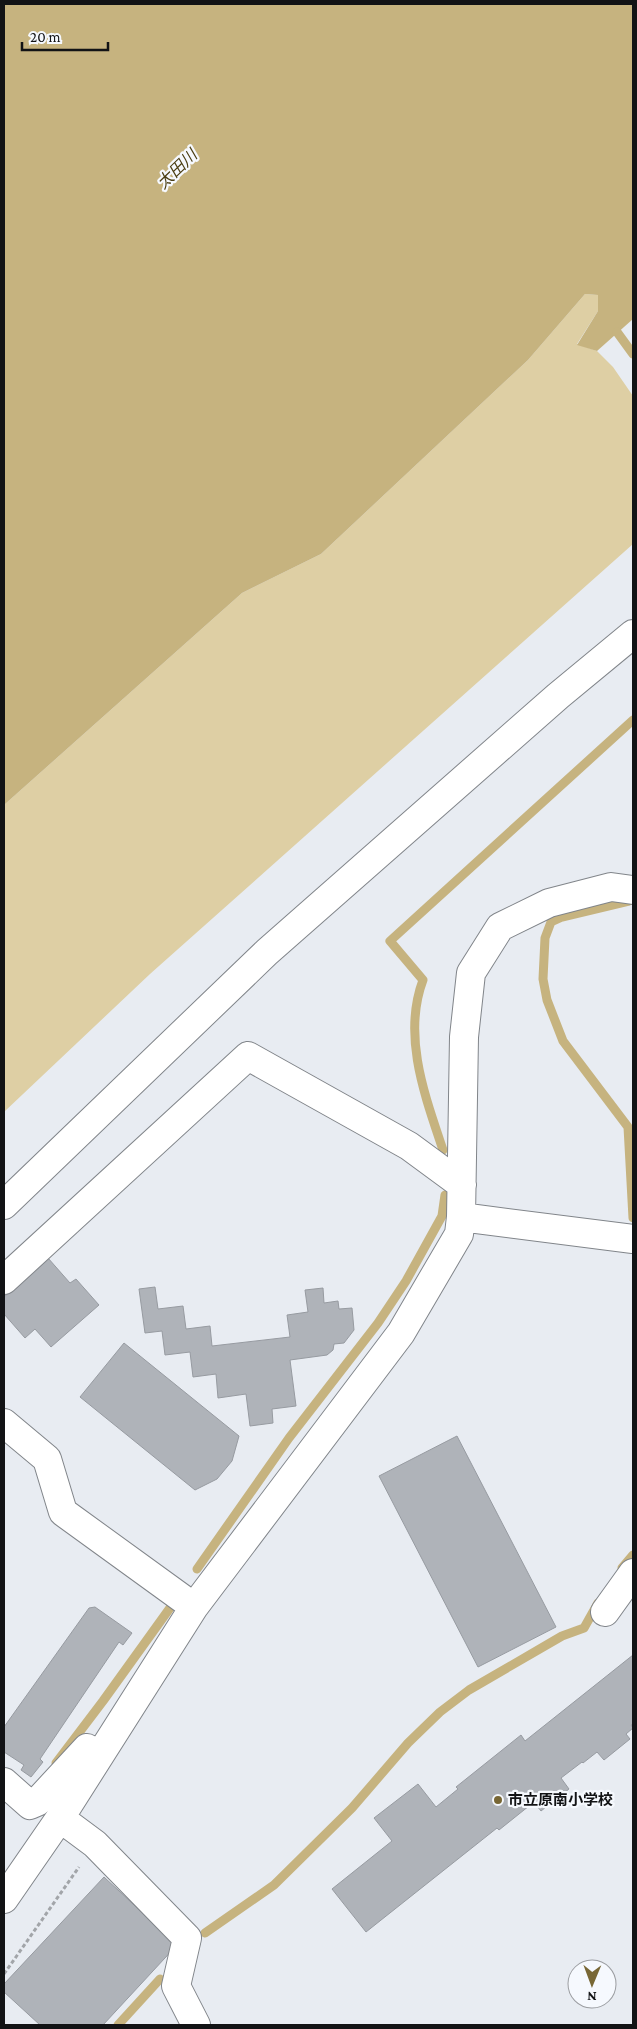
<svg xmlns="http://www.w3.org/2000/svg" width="637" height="2029" font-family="'Crimson Pro','Noto Sans JP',serif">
<rect width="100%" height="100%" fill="#e8ecf2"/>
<path fill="#decfa4" d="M585,294l13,1v16l-21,33 20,7 16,16 20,29v148l-483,430 -146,138v-307l238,-212 79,-39 207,-194z"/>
<path fill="#c6b37f" d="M4,4h629v315l-36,32 -20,-6 21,-34v-16l-13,-1 -57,66 -207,194 -79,39 -238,212z"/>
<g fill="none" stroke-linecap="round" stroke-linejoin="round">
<path stroke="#c6b37f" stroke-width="9" d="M617,332l16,22
M629,901l-67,16 -11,5 -6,16 -2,41 4,21 16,41 65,86 5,91
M443,1150c-18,-54 -41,-114 -20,-170l-33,-39 243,-221
M622,1568l11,-13
M197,1569l92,-131 89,-115 28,-42 36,-65 3,-21
M56,1763l47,-62 72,-100
M205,1933l69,-48 78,-77 56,-65 32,-31 29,-22 93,-54 22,-8 14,-25
M118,2025l42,-46"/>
</g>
<path fill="#afb3b9" stroke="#979ba1" d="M48,1258l22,25 6,-4 23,26 -48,42 -16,-18 -10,9 -21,-24v-17z
M155,1287l3,22 25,-3 3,23 24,-3 2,20 78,-9 -3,-22 21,-3 -3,-22 18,-2 1,15 14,-2 1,8 13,-1 2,22 -10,13 -10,1 -1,6 -6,5 -37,5 6,46 -24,3 1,14 -23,3 -4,-32 -28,4 -2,-24 -23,3 -3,-25 -25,3 -3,-24 -17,2 -6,-44z
M124,1343l115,93 -7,25 -15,18 -22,11 -115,-93z
M457,1436l99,191 -78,40 -99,-191z
M95,1607l37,26 -9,12 -4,-3 -79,117 3,3 -12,15 -10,-7 3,-5 -20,-13v-25l85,-119z
M633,1655v69l-2,1 2,3 -7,6 4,5 -26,21 -7,-8 -14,11 -1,-1 -21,16 8,11 -28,22 -7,-9 -35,28 -2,-2 -131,104 -34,-43 60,-48 -18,-23 44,-34 18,23 22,-18 -2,-2 65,-52 4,6z
M104,1877l73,68 -74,80h-63l-36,-33v-8z"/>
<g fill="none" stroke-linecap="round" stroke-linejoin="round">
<g stroke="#81858a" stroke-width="30">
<path id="minor" d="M4,1205l263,-253 291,-256 75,-62
M461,1217l172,22
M4,1280l244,-224 161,90 53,39
M4,1423l43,36 16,53 131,95
M605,1612l28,-39
M4,1782l26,23 7,-3 50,-54 6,4
M60,1818l35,26 92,94 -11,48 20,39
M4,1899l56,-81 134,-211 207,-274 58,-99 2,-17 3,-180 7,-64 29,-46 49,-24 62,-16 22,3"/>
</g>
<path stroke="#a2a5a9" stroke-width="3" stroke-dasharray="4 2.5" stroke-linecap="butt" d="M4,1974l75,-107"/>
<use href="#minor" stroke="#fff" stroke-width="28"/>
</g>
<circle fill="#786735" stroke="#f6f9fe" stroke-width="2" cx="498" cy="1800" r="5"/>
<g text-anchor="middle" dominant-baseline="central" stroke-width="4.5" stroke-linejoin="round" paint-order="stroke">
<g font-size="15" font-weight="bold" fill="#121315" stroke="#f6f9fe" text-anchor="start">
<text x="508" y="1800">市立原南小学校</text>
</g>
<g font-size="16" font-style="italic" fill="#4b3e13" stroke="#f6f9fe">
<text transform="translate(177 169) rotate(-44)">太田川</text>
</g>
</g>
<rect width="637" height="2029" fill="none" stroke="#121315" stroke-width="10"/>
<g transform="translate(592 1984) rotate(181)"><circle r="24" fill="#f6f9fe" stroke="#9b9da1"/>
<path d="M0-4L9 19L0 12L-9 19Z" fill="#786735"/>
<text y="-8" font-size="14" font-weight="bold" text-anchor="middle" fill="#121315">N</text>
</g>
<path d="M22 42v8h86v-8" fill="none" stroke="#121315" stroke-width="2.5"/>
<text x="30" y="42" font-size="15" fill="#121315" stroke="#f6f9fe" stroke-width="4" paint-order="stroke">20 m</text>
</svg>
